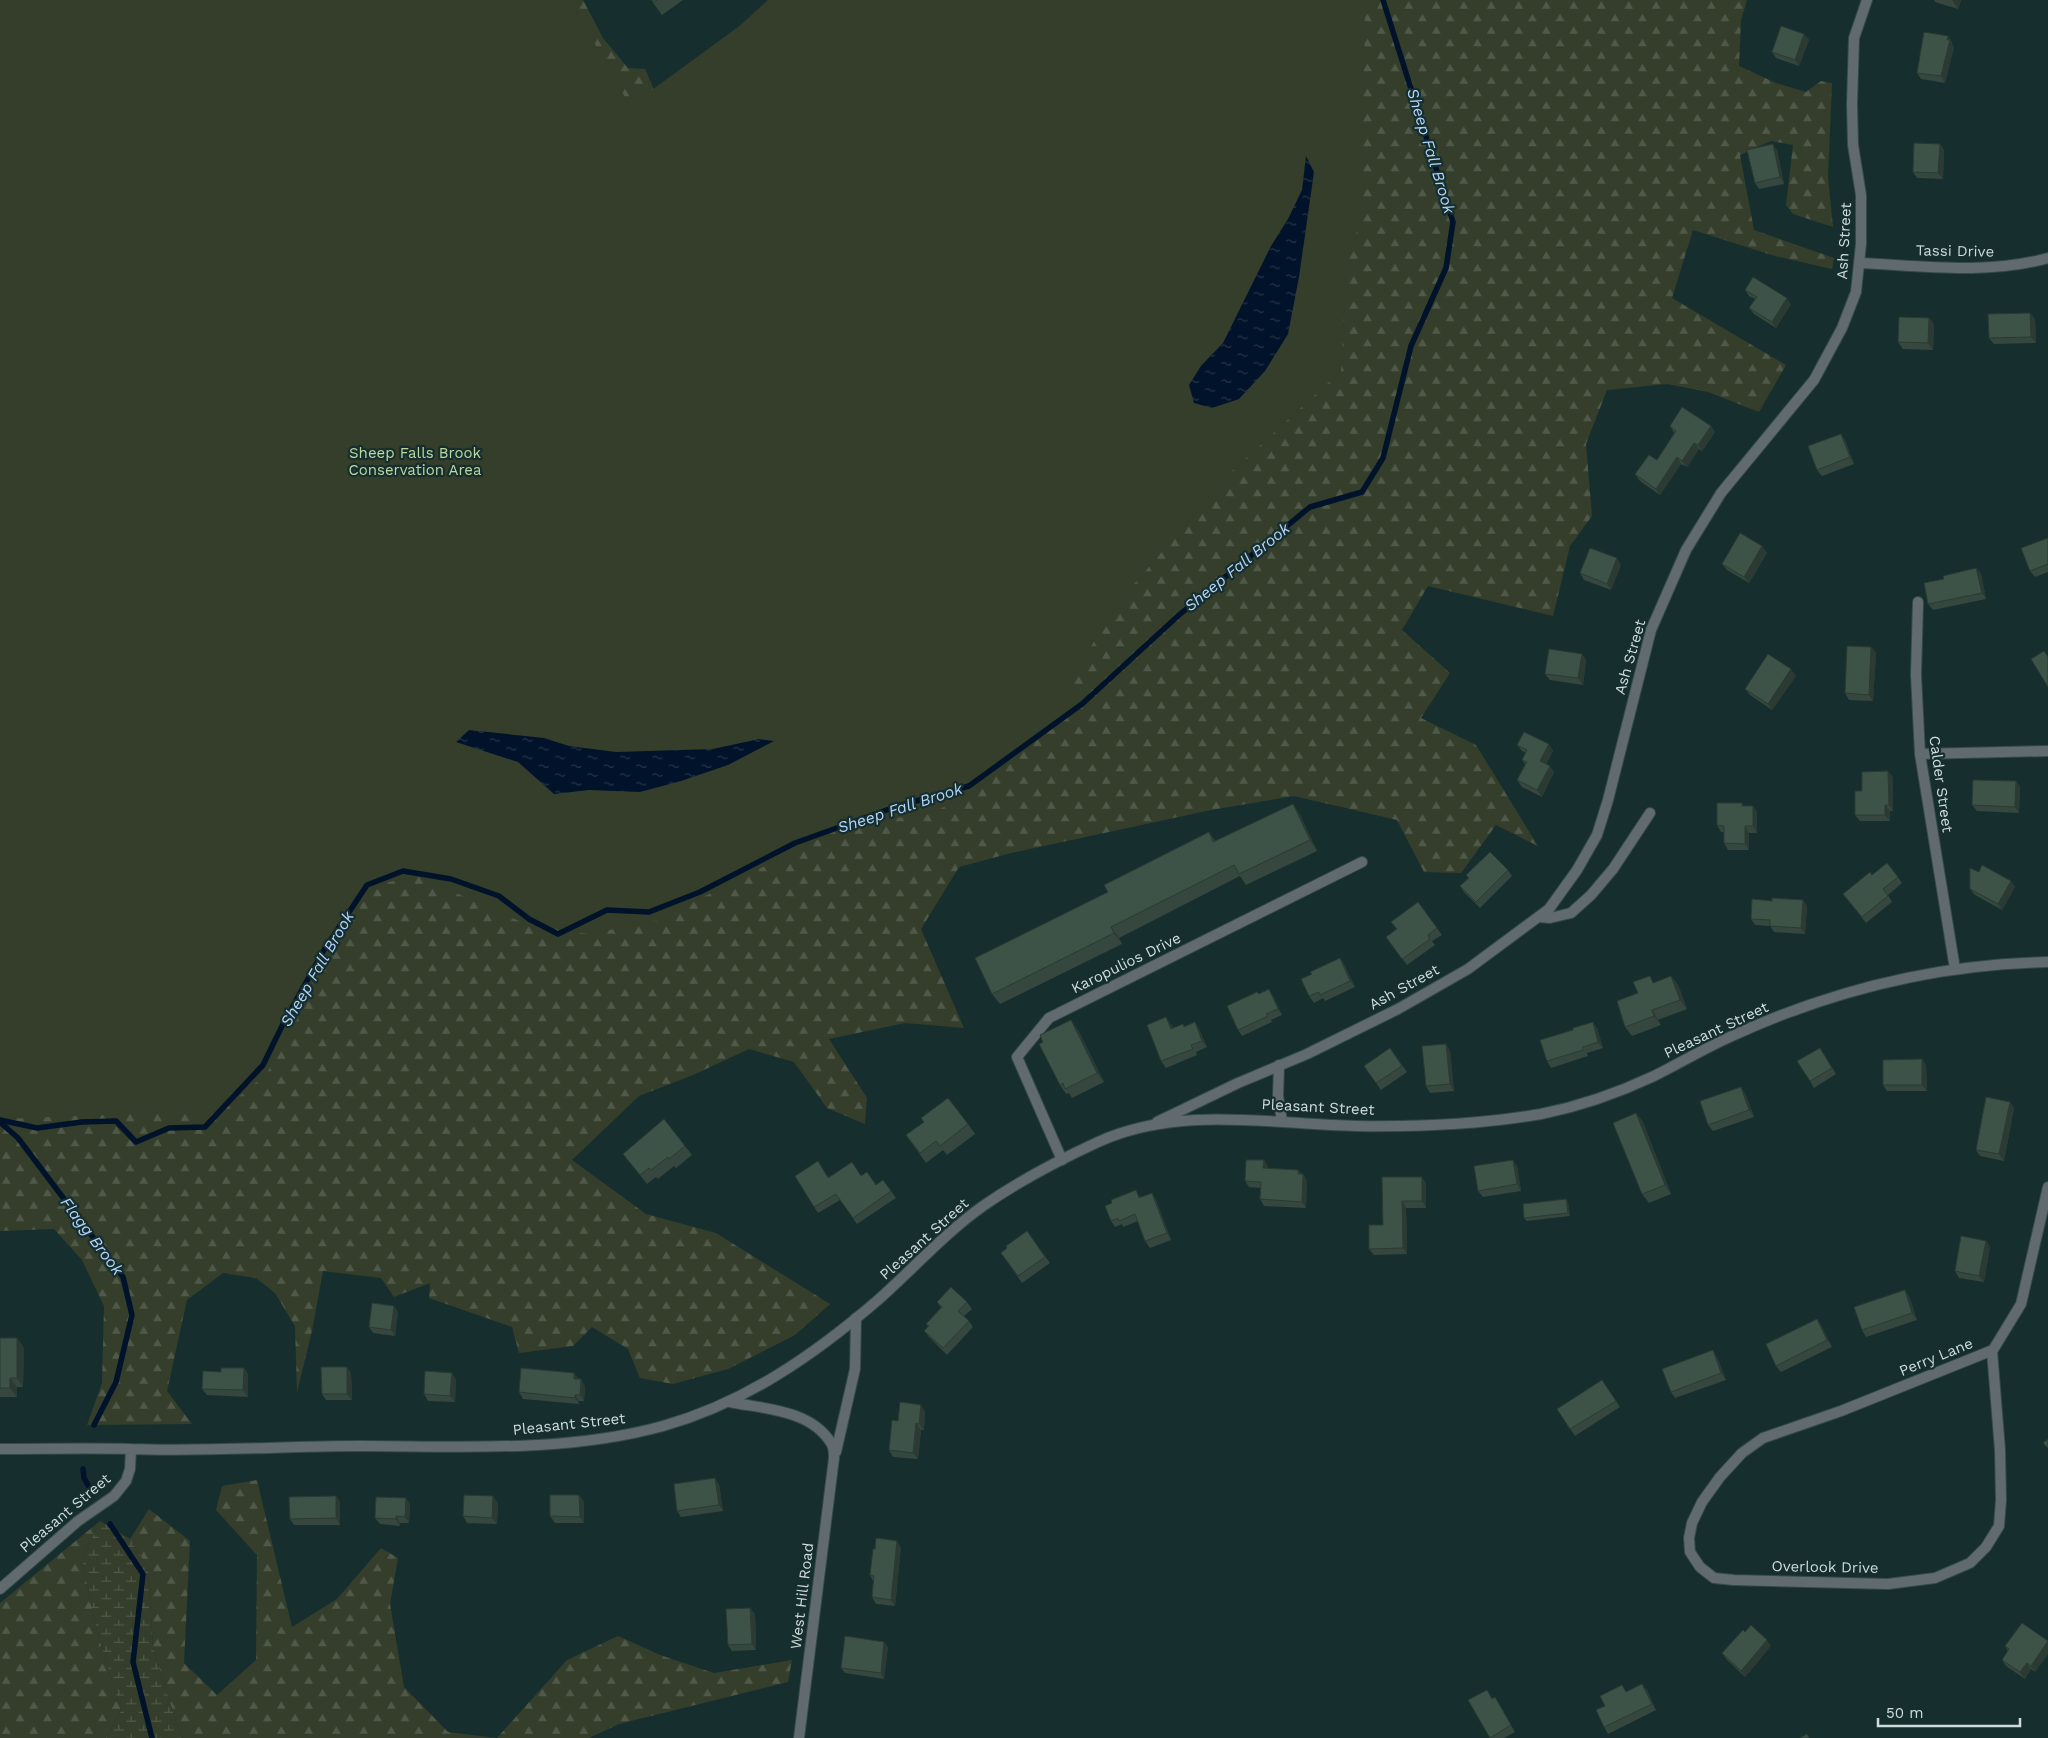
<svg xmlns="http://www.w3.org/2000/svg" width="2048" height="1738" font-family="'Work Sans',sans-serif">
<defs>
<pattern id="forest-firs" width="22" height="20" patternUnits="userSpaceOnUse" patternTransform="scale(1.25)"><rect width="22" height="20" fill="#343e2b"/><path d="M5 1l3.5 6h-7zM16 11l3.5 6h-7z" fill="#505949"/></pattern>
<pattern id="wetland-marsh" width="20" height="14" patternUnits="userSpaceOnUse" patternTransform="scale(1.25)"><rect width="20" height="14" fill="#343e2b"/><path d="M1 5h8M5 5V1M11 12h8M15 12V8" fill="none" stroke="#505949"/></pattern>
<pattern id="water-ripples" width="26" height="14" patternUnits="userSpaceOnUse" patternTransform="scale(1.25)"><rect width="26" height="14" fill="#01132a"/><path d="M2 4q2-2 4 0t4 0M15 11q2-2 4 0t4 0" fill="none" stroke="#253548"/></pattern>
</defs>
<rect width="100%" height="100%" fill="#162f2e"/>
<path fill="url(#forest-firs)" d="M0,0h583l20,38 25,30 17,1 19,43 16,-32 88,-80h979l-6,20 -2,46 37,17 30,9 15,-11 11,2 -4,94 5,50 -40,-13 -7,-9 7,-60 -22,-4 -31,14 14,75 80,28 -2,11 -57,-13 -82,-26 -21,68 114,67 -27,47 -51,-20 -41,-8 -60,6 -21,54 6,72 -22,30 -17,70 -125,-30 -26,44 48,43 -29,45 55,27 62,101 -42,-21 -35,48 -37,-1 -27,-52 -103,-24 -83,14 -200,43 -52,14 -38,62 43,99 -59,-5 -76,16 38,59 -2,26 -38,-16 -33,-46 -45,-13 -56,26 -54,21 -67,64 74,54 70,19 114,71 -35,31 -67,34 -55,15 -33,-6 -12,-29 -36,-22 -19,19 -54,7 -7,-26 -83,-29 1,-15 -36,14 -13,-19 -58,-7 -11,60 -15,61 -2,-66 -20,-33 -19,-15 -33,-5 -36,27 -20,91 25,33 -105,1 15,-42 2,-77 -22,-46 -28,-31 -54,2z
M257,1480l35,147 45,-28 44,-51 17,10 -8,46 14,83 44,45 48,6h-315l-28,-91 -5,-79 -18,-29 19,-30 41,32 -6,122 33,32 39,-35 1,-105 -41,-45 6,-24z
M100,1521l-18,39 15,71 24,80 -15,27h-106v-135z
M618,1636l42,19 54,18 78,-13 -4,22 -169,42 -30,14h-92l70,-78z"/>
<path fill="url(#wetland-marsh)" d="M100,1521l30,18 18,29 5,79 28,91h-75l15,-27 -24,-80 -15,-71z"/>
<path fill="#343e2b" d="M0,0h570l60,106 145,-106h590l-4,218 -15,48 -5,105 -108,99 -111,128 -53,83 13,23 -106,86 -46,24 -75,9 -26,11 -174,87 -66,13 -61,-9 -110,-49 -34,7 -23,14 -17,24 -77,152 -44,37 -223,9z"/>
<path fill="url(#water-ripples)" d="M1306,156l8,16 -15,105 -11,57 -23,37 -26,28 -27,9 -18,-5 -5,-18 12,-19 22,-23 48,-97 17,-27 14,-29z
M469,730l75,8 25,8 47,6 97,-3 46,-10 15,2 -46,24 -47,16 -41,11 -51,-2 -35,4 -36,-32 -62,-20z"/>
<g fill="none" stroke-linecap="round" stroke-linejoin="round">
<path stroke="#01132a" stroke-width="5.5" d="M0,1120l37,8 45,-6 34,-1 20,21 33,-14 36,-1 58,-62 20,-41 41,-74 43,-65 36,-14 48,8 48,17 30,23 29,15 49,-24 42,2 51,-20 95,-49 100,-36 74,-21 113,-82 97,-89 131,-108 52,-15 21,-34 28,-112 35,-78 7,-46 -70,-222
M0,1122l18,16 105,139 9,38 -16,67 -22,43
M83,1469l1,9 5,9
M110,1524l33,50 -10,88 19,76"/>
<g stroke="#334b4a" stroke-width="12">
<path id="minor" d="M1860,263c62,3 127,12 188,-5
M1918,602l-2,73 4,79 35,215
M1920,754l128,-3
M1539,917l11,1 21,-5 20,-18 22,-26 37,-56
M1062,1160l-45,-103 32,-39 313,-156
M1992,1351l8,99 1,50 -2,26 -13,21 -16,16 -35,15 -47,6 -154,-4 -20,-2 -14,-11 -10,-15 -1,-14 3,-15 10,-21 18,-25 22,-24 21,-15 78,-27 152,-61 28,-46 27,-117
M730,1402c35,7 81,8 101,41 3,4 3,11 3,15l-35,280
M836,1452l19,-83 1,-51"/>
</g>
<g stroke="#334b4a" stroke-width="12">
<path id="tertiary" d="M1279,1065l-1,31 4,25
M1157,1122l81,-39 69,-29 91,-45 70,-40 81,-60 28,-39 20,-35 11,-35 43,-170 35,-80 35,-57 93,-113 28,-52 14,-36 5,-48v-49l-8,-50 -1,-41 2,-66 13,-38
M0,1449c44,0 87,-1 131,0 76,3 153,-3 229,-3 101,0 205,7 303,-20 82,-23 151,-71 215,-126 35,-31 67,-67 105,-94 36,-25 76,-46 115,-64 81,-37 173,-18 258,-16 59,1 127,-2 185,-12 40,-8 77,-21 113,-38 26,-13 51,-28 78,-40 100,-46 206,-72 316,-74
M0,1589l78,-68 36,-25 12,-15 4,-12 1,-20"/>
</g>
<use href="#minor" stroke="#616b6f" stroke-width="10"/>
<use href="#tertiary" stroke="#616b6f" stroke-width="10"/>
</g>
<path fill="#35473e" d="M651,0h32l-21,15z
M1934,0h27l-3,9 -23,-7z
M1804,34l5,6 -10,26 -23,-8 -4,-6z
M1948,36l4,6v2l2,3 -9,36 -24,-4 -4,-6z
M1940,144l4,6 -1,29 -26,-1 -4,-6z
M1777,150l7,34 -25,5 -4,-6z
M1745,290l46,14 -15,24 -22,-14 -5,-6 6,-9 -6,-3z
M2030,313l5,6 1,24 -42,1 -5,-6z
M1929,318l5,6 -1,26 -30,-1 -5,-7z
M1670,426h41l4,6 -13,19 -3,-2 -12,18 -6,-3 -21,31 -20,-14 -5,-7 22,-14 17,-27z
M1845,440l9,24 -32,12 -5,-6z
M2048,538v34l-13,5 -5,-6z
M1762,546l5,7 -18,30 -22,-13 -5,-6z
M1621,565l-10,25 -27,-10 -4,-7z
M1976,568l5,6 5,25 -53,11 -5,-6z
M1871,647l5,6 -3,48 -24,-1 -4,-7z
M1582,654l4,6 -3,25 -33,-5 -5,-6z
M1796,676l-24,34 -22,-15 -5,-6z
M1549,744l4,7 -7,13 8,8 -12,25 -20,-10 -5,-7 8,-16 -3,-4 4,-7 -4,-2 -5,-6z
M1893,777v34h-3v10h-30l-5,-6 7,-24z
M2016,781l4,6 -1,26 -42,-2 -5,-6z
M1742,803l1,3h10l4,6v21h-8v17h-21l-4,-7v-11h-3l-4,-7z
M1293,804l7,11 17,36 -71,34 -6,-9 -121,62 3,6 -122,60 -8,-10 116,-102 101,-60 6,9z
M1508,870l4,6 -32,32 -16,-16 -4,-6 8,-8 -2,-3z
M1979,872l36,15 -13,23 -27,-15 -5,-6z
M1872,875l26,2 4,6 -14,12 4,7 -26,21 -23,-29z
M1803,900l4,6 -2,28 -31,-2 -4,-6 -15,-1 -4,-6 21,-18z
M1418,902l24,33 -10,6 3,4 -28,20 -21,-28 10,-8z
M1340,958l4,6 11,23 -30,14 -2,-3 -9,5 -5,-7 3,-22z
M1671,976l7,9 9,24 -29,11 3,5 -29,11 -7,-9 13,-34 17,-11z
M1259,994l14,2 9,19 -11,5 1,2 -30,14 -4,-6z
M1195,1022l4,7 8,18 -11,5 1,3 -31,13 -5,-7 10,-37 2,4 12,-2z
M1597,1028l6,20 -16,5 1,3 -37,12 -4,-7 26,-31z
M1078,1030l26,52 -32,16 -3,-5 -3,1 -6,-9z
M1446,1044l4,7 4,40 -24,2 -4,-7z
M1390,1048l17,24 -26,18 -17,-24z
M1824,1054l12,20 -22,14 -4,-7z
M1926,1065l1,26h-40l-4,-6z
M1745,1093l9,24 -41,14 -5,-6z
M2010,1102l4,6 -10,53 -24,-5 -4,-6z
M1636,1113l7,9 28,72 -22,9 -7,-9z
M968,1124l7,10 -28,21 -4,-5 -17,13 -20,-28z
M685,1146l7,9 -16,13 -2,-2 -16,13 -2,-2 -9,7 -24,-30z
M1264,1160l4,7v1l30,2 3,4h2l4,7 -1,27 -42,-2 -4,-7 1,-11 -12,-1 -4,-6z
M1517,1166l4,25 -38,6 -5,-6z
M822,1168l7,10 32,-2 15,9 7,-5 13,18 -39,26 -17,-24 -22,13 -4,-6z
M1382,1177l44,6v25h-20l1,46 -33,1 -5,-6 14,-24z
M1140,1196l1,1 15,3 15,40 -21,8 -5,-7 -7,-20 -15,6 -1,-3 -7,3 -4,-6z
M1566,1199l2,3 2,14 -43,5 -3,-3z
M1027,1231l23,32 -28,20 -21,-30 6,-5z
M1986,1241l4,6 -6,35 -25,-4 -4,-7z
M1909,1296l8,24 -51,17 -4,-7z
M937,1302h30l5,7 -8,7 5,5 4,6 -26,28 -18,-18 -5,-6 4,-5 -2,-2 15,-16z
M394,1306l4,6 -3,24 -22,-3 -4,-6z
M1817,1319l4,6 11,22 -51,25 -5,-6z
M0,1338h17l7,10 -1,39h-6v10h-17z
M1717,1357l9,23 -51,18 -4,-6z
M244,1368l4,6v23l-41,-2 -5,-6 19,-17z
M351,1373l1,27h-26l-4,-6z
M456,1379l-1,23 -27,-1 -4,-7z
M579,1379l6,7 -1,15h-5v3l-56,-5 -4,-7z
M1602,1380l18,27 -45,29 -18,-27z
M925,1411l-1,19h-3l-3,29 -25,-2 -4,-7 9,-29z
M719,1484l4,27 -42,6 -4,-6z
M579,1495l5,7v21h-29l-5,-7z
M336,1496l4,6v23h-46l-4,-6z
M493,1496l5,7 -1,21 -30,-1 -4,-7z
M410,1504l-1,19h-9v3l-20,-2 -5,-6z
M901,1547l-6,59 -19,-2 -4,-7 1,-16 -3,-6z
M750,1608l5,6 1,36 -24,1 -4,-6z
M1745,1632l26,14 -26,31 -19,-18 -4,-6z
M2048,1641v13l-13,18 -4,-3 -6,10 -19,-13 -4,-6 6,-9 -3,-5z
M888,1647l-4,32 -39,-6 -4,-5z
M1647,1690l9,20 -48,24 -4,-7 1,-21 22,-14z
M1495,1697l20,35 -11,6h-14l3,-40z"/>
<path fill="#2b3a32" d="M1952,0h9l-3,9z
M1804,34l5,6 -10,26 -4,-6z
M1948,36l4,6v2l2,3 -9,36 -4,-7z
M1773,144l4,6 7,34 -4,-7z
M1940,144l4,6 -1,29 -5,-6z
M1787,298l4,6 -15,24 -4,-6z
M2030,313l5,6 1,24 -5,-6z
M1929,318l5,6 -1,26 -5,-7z
M1711,426l4,6 -13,19 -4,-6z
M1841,434l4,6 9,24 -4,-7z
M1694,443l5,6 -12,18 -5,-6z
M1677,457l4,7 -21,31 -4,-6z
M1762,546l5,7 -18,30 -5,-6z
M1617,558l4,7 -10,25 -4,-6z
M1976,568l5,6 5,25 -4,-6z
M1871,647l5,6 -3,48 -4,-6z
M1582,654l4,6 -3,25 -5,-7z
M1791,669l5,7 -24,34 -4,-6z
M1549,744l4,7 -8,16 -5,-6z
M1550,766l4,6 -12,25 -5,-7z
M1888,771l5,6v34l-4,-6z
M2016,781l4,6 -1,26 -4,-6z
M1293,804l7,11 17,36 -7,-11z
M1885,805l5,6v10l-5,-6z
M1753,806l4,6v21l-4,-7z
M1745,826l4,7v17l-4,-6z
M2011,881l4,6 -13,23 -4,-6z
M1803,900l4,6 -2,28 -4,-6z
M1111,927l8,11 3,6 -8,-11z
M1340,958l4,6 11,23 -5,-6z
M1671,976l7,9 9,24 -7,-9z
M1269,989l4,7 9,19 -4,-6z
M1652,1010l9,15 -7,-9z
M1166,1017l5,7 4,11 -4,-6z
M1071,1020l7,10 26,52 -7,-9z
M1195,1022l4,7 8,18 -5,-6z
M1593,1022l4,6 6,20 -5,-6z
M1446,1044l4,7 4,40 -4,-7z
M1922,1059l4,6 1,26 -5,-6z
M1741,1087l4,6 9,24 -5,-7z
M2010,1102l4,6 -10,53 -5,-7z
M1636,1113l7,9 28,72 -6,-9z
M1264,1160l4,7v7l-5,-6z
M1513,1160l4,6 4,25 -4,-7z
M1303,1174l4,7 -1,27 -4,-6z
M1422,1177l4,6v25l-4,-7z
M1152,1193l4,7 15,40 -4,-7z
M1566,1199l2,3 2,14 -2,-3z
M1402,1201l4,7 1,46 -4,-6z
M1986,1241l4,6 -6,35 -5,-6z
M1905,1290l4,6 8,24 -5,-7z
M394,1306l4,6 -3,24 -4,-6z
M1817,1319l4,6 11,22 -5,-7z
M17,1338l7,10 -1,39 -6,-9z
M1713,1350l4,7 9,23 -5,-7z
M347,1367l4,6 1,27 -5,-6z
M244,1368l4,6v23l-5,-7z
M452,1373l4,6 -1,23 -5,-6z
M574,1373l5,6h-5z
M10,1378l7,9v10l-7,-9z
M581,1379l4,7 -1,15 -4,-6z
M575,1395l4,6v3l-4,-6z
M921,1405l4,6 -1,19 -5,-6z
M916,1423l5,7 -3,29 -5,-6z
M715,1478l4,6 4,27 -4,-6z
M579,1495l5,7v21l-4,-6z
M336,1496l4,6v23l-4,-7z
M493,1496l5,7 -1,21 -5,-6z
M406,1498l4,6 -1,19 -4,-6z
M396,1516l4,7v3l-4,-7z
M897,1541l4,6 -6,59 -4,-6z
M750,1608l5,6 1,36 -4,-6z
M1767,1640l4,6 -26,31 -4,-6z
M2048,1641v13l-13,18 -4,-6z
M884,1642l4,5 -4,32 -3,-6z
M2027,1663l4,6 -6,10 -5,-7z
M1642,1684l5,6 9,20 -4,-6z"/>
<path fill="#3e5348" stroke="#2b3a32" d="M652,0h5l-3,3z
M1781,26l23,8 -9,26 -23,-8z
M1924,32l24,4 -1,4h3l-9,36 -24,-3z
M1914,143l26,1 -2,29 -25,-1z
M1773,144l7,33 -25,6 -8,-33z
M1753,277l34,21 -15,24 -23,-14 8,-11 -12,-7z
M2030,313l1,24 -42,1 -1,-24z
M1899,317l30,1 -1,25 -30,-1z
M1682,407l29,19 -13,19 -4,-2 -12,18 -5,-4 -21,32 -21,-15 14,-19 8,5 19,-29 -6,-5z
M1841,434l9,23 -33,13 -9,-24z
M1740,533l22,13 -18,31 -22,-13z
M2048,538v26l-18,7 -9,-23z
M1590,548l27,10 -10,26 -27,-11z
M1976,568l6,25 -54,11 -4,-21 20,-4 -1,-3z
M1847,646l24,1 -2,48 -24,-2z
M1549,649l33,5 -4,24 -33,-4z
M2044,651l4,6v30l-17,-28z
M1768,654l23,15 -23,35 -23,-15z
M1524,732l25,12 -9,17 10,5 -13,24 -20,-10 10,-18 -5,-2 5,-10 -10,-5z
M1888,771l1,34h-4v10h-30v-24h7v-19z
M1973,780l43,1 -1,26 -43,-2z
M1717,803h25v3h11v20h-8v18l-21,-1v-17l-7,-1z
M1293,804l17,36 -71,34 -5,-9 -123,62 3,6 -122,61 -17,-36 133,-66 -4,-7 105,-53 4,10z
M1490,852l18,18 -32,32 -16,-16 9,-8 -3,-3z
M1887,863l11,14 -15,12 5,7 -26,21 -19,-23 27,-22 2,3z
M1982,865l29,16 -13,23 -28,-15v-21l9,4z
M1772,898l31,2 -2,28 -31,-2v-6l-19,-1 1,-20 20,2z
M1418,902l19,26 -9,7 2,4 -28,20 -16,-22 11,-8 -6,-7z
M1340,958l10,23 -30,14 -1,-3 -10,4 -8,-17 11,-5 -2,-2z
M1650,976l3,7 18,-7 9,24 -28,10 2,6 -29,11 -8,-26 21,-8 -5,-11z
M1269,989l9,20 -12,5 2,2 -30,14 -11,-24 30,-14 2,2z
M1166,1017l5,12 12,-5 1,3 11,-5 7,19 -11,4 2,4 -32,12 -14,-36z
M1071,1020l26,53 -32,16 -2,-6 -3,2 -21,-41 4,-2 -3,-7z
M1593,1022l5,20 -15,5v3l-36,11 -7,-21 33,-10v-2z
M1446,1044l4,40 -24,2 -4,-40z
M1390,1048l12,18 -26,17 -12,-17z
M1820,1048l12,20 -22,13 -13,-20z
M1922,1059v26h-39v-25z
M1741,1087l8,23 -41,15 -8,-24z
M1986,1097l24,5 -11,52 -23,-4z
M948,1098l20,26 -28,22 -4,-5 -16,12 -14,-18 18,-13 -3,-4z
M1636,1113l29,72 -23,9 -29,-71z
M664,1119l21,27 -16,13 -1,-2 -17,13 -2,-2 -9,7 -17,-21z
M1246,1160h18l-1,8 35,2v4h5l-1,28 -42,-3 1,-17 -16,-1z
M1513,1160l4,24 -39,7 -4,-25z
M818,1161l10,17 24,-16 9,14 6,-4 9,13 7,-5 8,11 -38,27 -17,-24 -22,13 -19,-31z
M1382,1177h40v24h-20l1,47 -34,1v-24h14z
M1136,1190l3,8 13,-5 15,40 -22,8 -10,-27 -16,7 -1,-3 -7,3 -6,-15 7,-3 -1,-3z
M1566,1199l2,14 -44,5 -1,-14z
M1027,1231l18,26 -27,19 -17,-23 6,-5 -1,-2z
M1961,1236l25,5 -7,35 -24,-5z
M951,1287l16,15 -9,9 11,10 -26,27 -19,-17 5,-5 -3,-2 16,-17 -5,-5z
M1905,1290l7,23 -50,17 -8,-23z
M372,1303l22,3 -3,24 -22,-3z
M1817,1319l10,21 -51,26 -10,-22z
M0,1338h17v40h-7v10h-10z
M1713,1350l8,23 -50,19 -9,-23z
M321,1367h26v27h-25z
M221,1368h23l-1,22 -41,-1 1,-18 18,1z
M521,1368l53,5v6h7l-1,16h-5v3l-56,-6z
M425,1371l27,2 -2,23 -26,-2z
M1602,1380l14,21 -46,28 -13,-20z
M900,1402l21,3 -2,19 -3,-1 -3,30 -24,-3 3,-30 6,1z
M2048,1439v9l-5,-5z
M715,1478l4,27 -42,6 -3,-27z
M464,1495l29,1 -1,22 -29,-2z
M550,1495h29l1,22 -30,-1z
M336,1496v22l-46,1 -1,-22z
M376,1497l30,1 -1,19 -9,-1v3l-21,-1z
M876,1538l21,3 -6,59 -19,-3 2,-21 -4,-1 3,-26h2z
M750,1608l2,36 -24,1 -2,-36z
M2022,1623l26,18 -17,25 -4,-3 -7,9 -18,-12 7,-11 -4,-3z
M1751,1625l16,15 -26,31 -19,-18 21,-23 2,2z
M845,1636l39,6 -3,31 -40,-5z
M1642,1684l10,20 -48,23 -8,-17 9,-4 -5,-10 22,-11 4,7z
M1487,1690l5,9 3,-2 16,28 -21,13 -22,-38z
M1807,1734l2,4h-9z"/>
<g text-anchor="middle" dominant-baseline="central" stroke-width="4.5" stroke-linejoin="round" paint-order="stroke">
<g font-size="15" fill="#cedcdb" stroke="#162f2e">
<text transform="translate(1844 241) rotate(-87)">Ash Street</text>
<text transform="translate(1955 251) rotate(1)">Tassi Drive</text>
<text transform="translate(1630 657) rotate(-74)">Ash Street</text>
<text transform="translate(1941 784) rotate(82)">Calder Street</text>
<text transform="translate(1126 963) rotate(-26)">Karopulios Drive</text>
<text transform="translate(1404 987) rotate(-29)">Ash Street</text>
<text transform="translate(1716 1030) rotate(-25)">Pleasant Street</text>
<text transform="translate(1318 1107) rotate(3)">Pleasant Street</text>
<text transform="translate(924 1239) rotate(-42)">Pleasant Street</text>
<text transform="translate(1936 1357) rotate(-22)">Perry Lane</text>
<text transform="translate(569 1424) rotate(-6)">Pleasant Street</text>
<text transform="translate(65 1513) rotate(-40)">Pleasant Street</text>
<text transform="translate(1825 1567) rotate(1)">Overlook Drive</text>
<text transform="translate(802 1596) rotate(-83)">West Hill Road</text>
</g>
<g font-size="15" fill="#bad89f" stroke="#162f2e">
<text x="415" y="453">Sheep Falls Brook<tspan x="415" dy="17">Conservation Area</tspan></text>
</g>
<g font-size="16" font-style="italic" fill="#b2d4fc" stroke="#162f2e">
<text transform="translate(1431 151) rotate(73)">Sheep Fall Brook</text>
<text transform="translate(1237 567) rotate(-39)">Sheep Fall Brook</text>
<text transform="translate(900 808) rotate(-18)">Sheep Fall Brook</text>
<text transform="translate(317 969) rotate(-60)">Sheep Fall Brook</text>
<text transform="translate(92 1236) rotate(53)">Flagg Brook</text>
</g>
</g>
<path d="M1878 1718v8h142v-8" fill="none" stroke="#cedcdb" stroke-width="2.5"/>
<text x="1886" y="1718" font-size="15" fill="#cedcdb" stroke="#162f2e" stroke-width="4" paint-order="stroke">50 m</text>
</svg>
